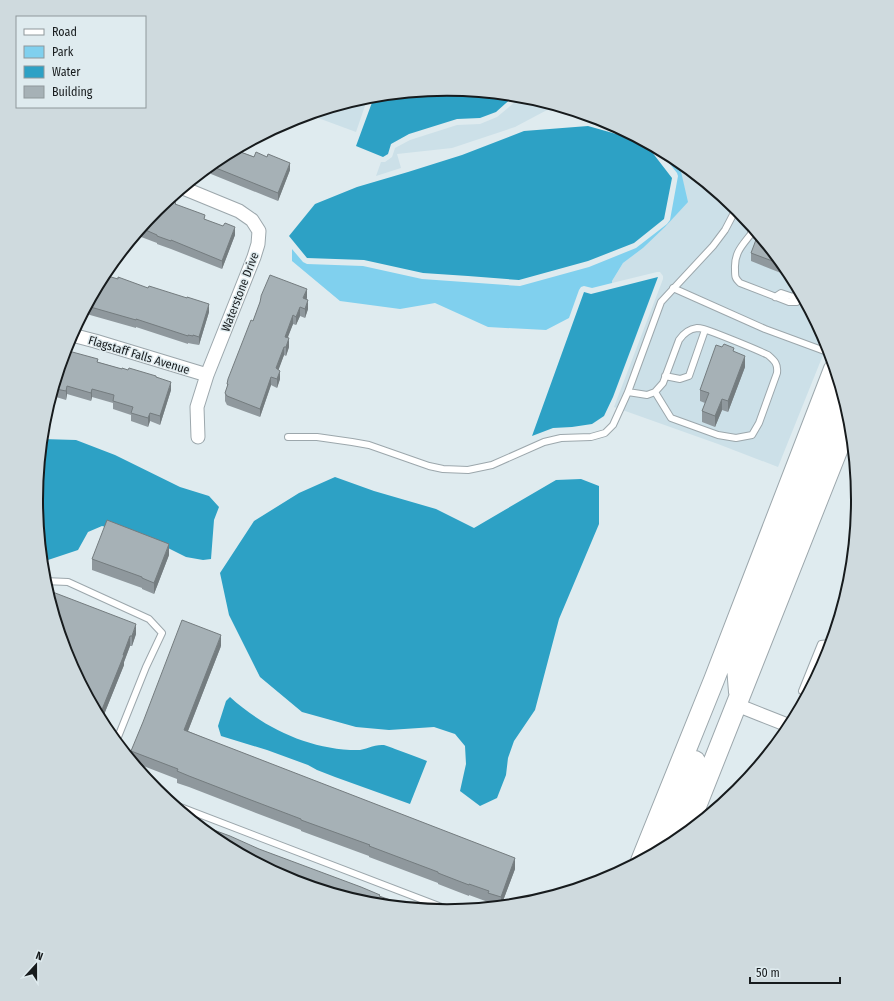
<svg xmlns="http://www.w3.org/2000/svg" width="894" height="1001" font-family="'Fira Sans Condensed',sans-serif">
<rect width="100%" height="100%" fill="#dfebef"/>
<path fill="#cce0e8" d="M367,97h1l-12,35 -46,-17z
M521,97h6l52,16 -32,-3 -32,17 -63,21 -55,6 4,14 -25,8 5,-14h4l7,-5 3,-9 15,-8 47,-15 23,-1 17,-7z
M661,151l15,8 62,51 51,62 38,71v2l-49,122 -60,-23 -104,-37 49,-128v-3l-3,-4h-3l-45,11v-2l11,-18 20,-15 22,-21 22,-25 -7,-35z"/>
<path fill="#80d0ee" d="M658,149l22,18 8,35 -23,25 -22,21 -20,15 -11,18v2l-20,5 -8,-2 -3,1 -2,3 -10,28 -23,12 -58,-3 -53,-24 -35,6 -60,-8 -48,-40v-12l11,13 4,2 56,2 59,13 98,7 69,-19 47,-19 31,-24 3,-4 8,-44 -1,-3z"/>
<path fill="#2da1c5" d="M447,90l67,6 -18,16 -16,6 -23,1 -48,15 -18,10 -3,10 -5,3 -27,-11 18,-49z
M588,126l53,15 4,2 27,35 -8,41 -30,24 -46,18 -69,19 -51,-4 -45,-3 -59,-13 -57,-2 -18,-22 26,-32 42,-17 51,-15 54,-17 62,-24z
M658,277l-45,120 -9,19 -12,8 -20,3 -19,1 -21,8 52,-144 7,2z
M42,439l34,1 39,15 65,32 29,9 10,11 -5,13 -3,39 -8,1 -17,-3 -40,-20 -44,-11 -14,6 -10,18 -36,12 -6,-62z
M335,477l39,14 62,18 38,19 82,-48 25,-1 18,7v38l-40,95 -24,91 -21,31 -6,17 -2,17 -9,23 -17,8 -20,-15 6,-27 -1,-18 -10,-12 -21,-7 -45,3 -33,-3 -54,-15 -42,-35 -31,-62 -9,-42 34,-52 45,-28z
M230,697c34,31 80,53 127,53 9,0 17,-6 27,-5 4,1 8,3 11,4 11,4 22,8 32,12l-17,43 -75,-27 -18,-7 -9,-5 -41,-15 -46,-14 -3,-10 8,-25z"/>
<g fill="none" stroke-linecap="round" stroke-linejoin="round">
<g stroke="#9ca7ac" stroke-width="8">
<path id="lane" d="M754,230c-10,14 -20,21 -19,39 0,8 0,9 5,14l49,19h8l5,-4
M751,233l9,4
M673,288l92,41 65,24
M775,297l6,-4 12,4 7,-5
M665,376l15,3 9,-3 16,-46
M628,392l19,3 8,-3 8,-9 16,-43c4,-6 10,-11 18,-12 5,0 13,3 18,5 18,7 36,14 53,22 7,6 10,9 9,18l-18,50 -7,12 -16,3 -18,-3 -47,-17 -16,-26
M288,437h29l35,5 17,3 60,21 14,3 25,1 24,-5 52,-23 17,-4 30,-1 14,-4 8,-8 15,-33 33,-90 52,-56 12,-16 11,-21
M44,581l24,1 81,37 13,14 -16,34 -30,75
M808,693l-6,-2 19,-47 8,-1 2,1
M170,803l282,108"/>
</g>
<g stroke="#9ca7ac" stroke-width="15">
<path id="street" d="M183,188l56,23 13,9 7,11 -1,13 -4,13 -47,118 -10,32 1,30
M72,335l23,6 112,34
M737,705l25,10 28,11"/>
</g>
<g stroke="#9ca7ac" stroke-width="22">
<path id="primary" d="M739,692l-2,-26 102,-261 3,-12
M685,834l165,-416
M661,850l34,-89
M641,861l73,-181 120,-311"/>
</g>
<use href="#lane" stroke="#fff" stroke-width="6"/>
<use href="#street" stroke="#fff" stroke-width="13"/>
<use href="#primary" stroke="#fff" stroke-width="20"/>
</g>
<path fill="#8f989d" d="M236,150l54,20 -12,31 -67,-27v-2l-6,-2 14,-11z
M176,205l59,30 -13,34 -51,-20 -14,-5v-1l-21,-8 21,-25z
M762,240l27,32 2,5 -40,-16v-8z
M104,275l105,37 -10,33 -6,-1 -5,-1v1l-52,-17v1l-53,-15z
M261,296l46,2 -1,1 2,10 -3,9 -5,-2 -4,9 -3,-1 -6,14 2,9 -3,9 -2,-1 -6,15 2,9 -3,9 -6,-3 -11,32 -33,-12 -2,-4v-8l2,-5v-4l26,-63 8,-22z
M65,350l33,12 24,7 34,8 15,13 -11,35 -10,-4 -2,6 -17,-6v-6l-18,-6v-6l-21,-6 -1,4 -24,-7 -1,6 -10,-3 -1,6 -5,-2z
M734,352l11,15 -17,45 -6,-2 -7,17 -13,-5v-11l3,-8 -5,-2v-11z
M169,555l-15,39 -12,-5v-1l-50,-18v-11z
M48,595l88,39 -4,12h-2l-6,16v3l-23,57z
M221,646l-33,85 327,138 -14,37 -5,1 -8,-3v-2l-19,-7v1l-13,-5 -18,-7v-1l-69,-26v-1l-68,-25v-1l-50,-19 -62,-24 -12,-4v-4l-44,-17 -2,-1v-10z"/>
<path fill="#747c7f" d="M290,163v7l-12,31v-8z
M235,227v8l-13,34v-8z
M307,289v9l-4,9v-9z
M308,300v9l-3,9v-9z
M209,304v8l-10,33v-8z
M300,307v9l-4,9v-8z
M293,315v9l-8,21v-8z
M289,338v9l-3,9v-9z
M284,347v8l-8,22v-9z
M745,356v11l-17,45v-11z
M280,371v8l-3,9v-9z
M271,377v8l-11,32v-8z
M171,382v8l-11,35v-9z
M67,386v8l-1,6v-9z
M56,389v8l-1,6v-9z
M92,389v8l-1,4v-8z
M722,399v11l-7,17v-11z
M150,413v8l-2,6v-9z
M169,544v11l-15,39v-11z
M136,624v10l-4,12v-10z
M221,635v11l-37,95v-11z
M130,636v10l-6,16v3l-23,57 -2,-5z
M515,858v11l-14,37v-9z"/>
<path fill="#a6b1b6" stroke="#747c7f" d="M235,150l19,7 2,-5 11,5 1,-3 22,9 -12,30 -67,-27v-1l8,-6z
M168,200l8,3 -1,1 30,11 -1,4 19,7 2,-3 10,4 -13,34 -51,-21v1l-14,-5v-1l-16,-7 16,-18z
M757,237l5,3 21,25 -32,-12z
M104,275l14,4v-2l30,11 1,-2 38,12v-1l22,7 -10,33 -6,-2v1l-5,-1v1l-52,-17v1l-49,-14z
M270,275l37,14 -4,9 5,2 -3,9 -5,-2 -4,10 -3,-2 -8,22 4,1 -3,9h-2l-8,21 4,3 -3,8 -6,-2 -11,32 -33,-13 -2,-3 3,-9h-1l1,-5 23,-59 2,1 7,-19 1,-5v-1z
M724,344l10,4 -1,3 12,5 -17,45 -6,-2 -7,17 -13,-5 7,-18 -9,-3 16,-45 6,2z
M65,350l33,9 -1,3 25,7v-1l6,2 1,-2 27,8v1l15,5 -11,34 -10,-3 -2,5 -17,-5 2,-6 -20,-6 1,-6 -22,-6 -1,4 -24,-7 -1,5 -10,-2 -1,5 -3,-1z
M107,520l62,24 -15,39 -12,-5v-1l-50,-18z
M50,591l86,33 -4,12h-2l-7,19h1l-25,62 -32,-59 -19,-63z
M182,620l39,15 -37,95 331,128 -14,39 -13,-4 1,-2 -20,-7v1l-13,-5 -18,-7v-1l-69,-26 1,-1 -69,-25v-1l-50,-19 -62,-24 -12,-5 1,-2 -47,-18 12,-29z
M197,825l14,5v-1l19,7 29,13 102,38 19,8 -1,1 34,12 -46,-4 -77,-24 -72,-38z"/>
<g text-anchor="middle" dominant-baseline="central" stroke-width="3" stroke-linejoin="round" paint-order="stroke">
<g font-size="12" fill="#171b1d" stroke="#dfebef">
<text transform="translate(240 292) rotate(-69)">Waterstone Drive</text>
<text transform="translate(139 355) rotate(17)">Flagstaff Falls Avenue</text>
</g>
</g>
<path d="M0 0H894V1001H0ZM43 500a404 404 0 1 1 808 0a404 404 0 1 1-808 0Z" fill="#cfdade" fill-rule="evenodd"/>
<path fill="none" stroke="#171b1d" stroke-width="2" d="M43 500a404 404 0 1 1 808 0a404 404 0 1 1-808 0Z"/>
<rect x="16" y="16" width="130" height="92" fill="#dfebef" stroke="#8f989b"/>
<rect x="24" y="29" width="20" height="6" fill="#ffffff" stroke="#8f989b"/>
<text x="52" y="36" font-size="12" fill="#171b1d">Road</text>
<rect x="24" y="46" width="20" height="12" fill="#80d0ee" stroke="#8f989b"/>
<text x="52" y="56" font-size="12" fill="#171b1d">Park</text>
<rect x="24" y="66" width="20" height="12" fill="#2da1c5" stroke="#8f989b"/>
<text x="52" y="76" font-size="12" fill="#171b1d">Water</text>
<rect x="24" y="86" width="20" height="12" fill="#a6b1b6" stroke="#8f989b"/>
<text x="52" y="96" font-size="12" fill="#171b1d">Building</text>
<g transform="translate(36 965) rotate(21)" stroke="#dfebef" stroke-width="3" paint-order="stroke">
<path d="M0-3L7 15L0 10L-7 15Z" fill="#171b1d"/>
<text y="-6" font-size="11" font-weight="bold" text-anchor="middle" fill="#171b1d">N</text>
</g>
<path d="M750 977v6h90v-6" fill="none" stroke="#171b1d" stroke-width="2"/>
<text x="756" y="977" font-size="12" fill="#171b1d" stroke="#dfebef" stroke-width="3" paint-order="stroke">50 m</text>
</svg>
